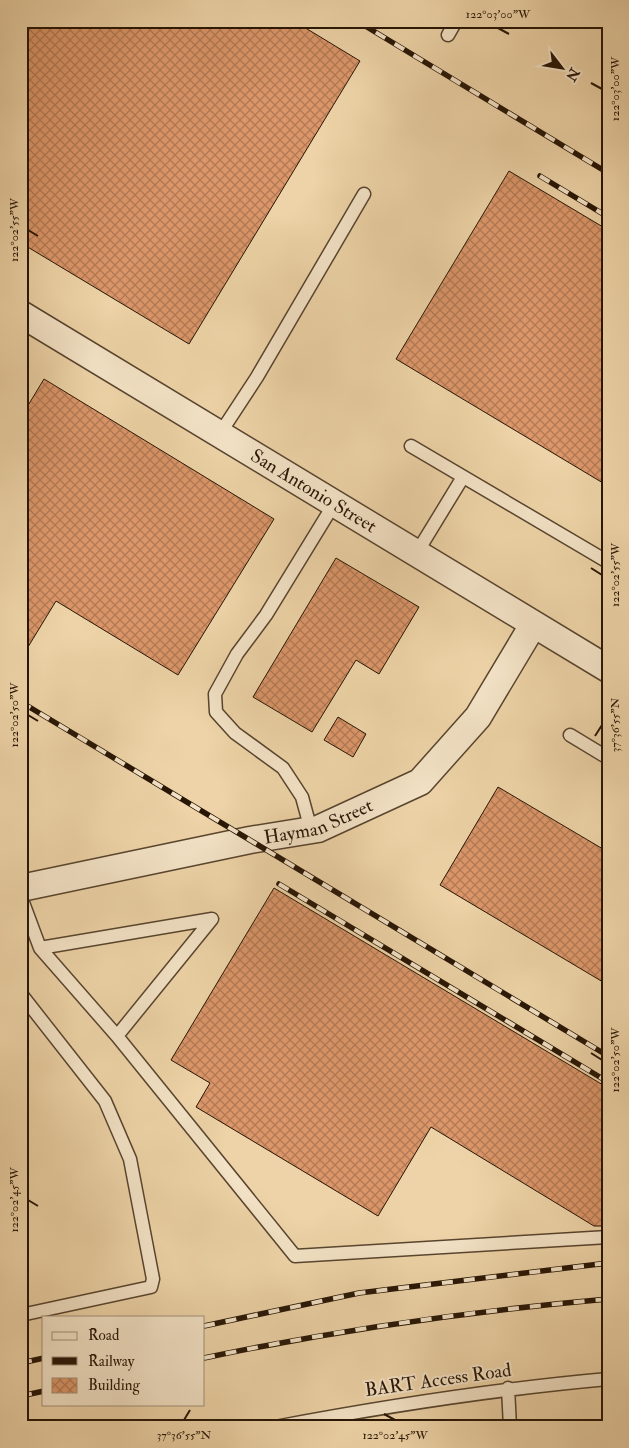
<svg xmlns="http://www.w3.org/2000/svg" width="629" height="1448" font-family="'IM FELL Double Pica',serif">
<defs>
<pattern id="building-cross-hatch" width="8" height="8" patternUnits="userSpaceOnUse" patternTransform="scale(1.25)"><rect width="8" height="8" fill="#db9669"/><path d="M0 0l8 8M0 8l8-8" fill="none" stroke="#b27954"/></pattern>
</defs>
<rect width="100%" height="100%" fill="#edd3a7"/>
<filter id="stains"><feTurbulence type="fractalNoise" baseFrequency=".004" numOctaves="4"/><feColorMatrix values="0 0 0 0 .2 0 0 0 0 .09 0 0 0 0 .02 0 0 0 .5 -.17"/></filter>
<radialGradient id="worn" r=".72"><stop offset=".6" stop-color="#630" stop-opacity="0"/><stop offset="1" stop-color="#630" stop-opacity=".3"/></radialGradient>
<path fill="url(#building-cross-hatch)" stroke="#271505" d="M21,21h273l66,40 -171,283 -168,-101z
M509,171l99,59v256l-212,-127z
M44,379l230,140 -96,156 -122,-74 -28,46 -7,-4v-226z
M336,558l83,49 -40,67 -23,-14 -44,72 -59,-35z
M338,717l28,17 -13,23 -29,-17z
M498,787l110,65v133l-168,-100z
M274,888l334,200v138h-14l-163,-99 -53,89 -182,-109 14,-24 -39,-23z"/>
<g fill="none" stroke-linecap="round" stroke-linejoin="round">
<g stroke="#58442e" stroke-width="15">
<path id="lane" d="M448,35l8,-14
M219,435l38,-58 107,-183
M411,446l197,116
M416,554l47,-77
M570,735l38,23
M311,830l-9,-33 -19,-29 -48,-35 -19,-21 -1,-18 22,-40 29,-39 68,-111
M21,897l19,51 77,88 95,-117 -172,29
M21,994l84,107 25,58 23,120 -2,8 -130,28
M117,1036l178,220 313,-19
M508,1388l2,39
M275,1427c111,-21 221,-38 333,-48"/>
</g>
<g stroke="#58442e" stroke-width="29">
<g id="street">
<path id="s1" d="M21,314l587,355"/>
<path id="s2" d="M21,888l229,-48 68,-11 102,-47 58,-65 55,-92"/>
</g>
</g>
<use href="#lane" stroke="#f3e2c6" stroke-width="12"/>
<use href="#street" stroke="#f3e2c6" stroke-width="26"/>
<g stroke="#271505" stroke-width="5.5">
<path id="rail" d="M357,21l251,152
M540,176l68,41
M21,702l587,354
M279,884l329,198
M204,1326l155,-33 249,-30
M204,1358c133,-28 268,-47 404,-59
M21,1363l23,-5
M21,1396l23,-5"/>
</g>
<use href="#rail" stroke="#f3e2c6" stroke-width="4" stroke-dasharray="11" stroke-linecap="butt"/>
</g>
<path fill="none" stroke="#271505" stroke-width="2" d="M498,28l11,6M591,83l11,6M28,230l10,6M591,568l11,7M28,715l10,6M595,736l7,-11M591,1053l11,7M28,1200l10,6M384,1414l11,6M184,1420l6,-10"/>
<g text-anchor="middle" dominant-baseline="central" stroke-width="4" stroke-linejoin="round" paint-order="stroke">
<g font-size="19" fill="#271505" stroke="#f3e2c6">
<text stroke="none"><textPath href="#s1" startOffset="342">San Antonio Street</textPath></text>
<text stroke="none"><textPath href="#s2" startOffset="305">Hayman Street</textPath></text>
<text transform="translate(438 1380) rotate(-8)">BART Access Road</text>
</g>
</g>
<rect width="629" height="1448" fill="none" stroke="#edd3a7" stroke-width="55"/>
<rect x="42" y="1316" width="162" height="90" fill="#f3e2c6" stroke="#a19079"/>
<rect x="52" y="1332" width="25" height="8" fill="#f3e2c6" stroke="#a19079"/>
<text x="88" y="1340" font-size="15" fill="#271505">Road</text>
<rect x="52" y="1357" width="25" height="8" fill="#271505" stroke="#a19079"/>
<text x="88" y="1366" font-size="15" fill="#271505">Railway</text>
<rect x="52" y="1378" width="25" height="15" fill="url(#building-cross-hatch)" stroke="#a19079"/>
<text x="88" y="1390" font-size="15" fill="#271505">Building</text>
<g transform="translate(562 68) rotate(121)" stroke="#f3e2c6" stroke-width="4" paint-order="stroke">
<path d="M0-4L9 19L0 12L-9 19Z" fill="#271505"/>
<text y="-8" font-size="14" font-weight="bold" text-anchor="middle" fill="#271505">N</text>
</g>
<rect x="28" y="28" width="574" height="1392" fill="none" stroke="#271505" stroke-width="2"/>
<g font-size="12" text-anchor="middle" fill="#271505">
<text x="498" y="18">122°03'00"W</text>
<text transform="translate(615 89) rotate(-90)" y="4">122°03'00"W</text>
<text transform="translate(14 230) rotate(-90)" y="4">122°02'55"W</text>
<text transform="translate(615 575) rotate(-90)" y="4">122°02'55"W</text>
<text transform="translate(14 715) rotate(-90)" y="4">122°02'50"W</text>
<text transform="translate(615 725) rotate(-90)" y="4">37°36'55"N</text>
<text transform="translate(615 1060) rotate(-90)" y="4">122°02'50"W</text>
<text transform="translate(14 1200) rotate(-90)" y="4">122°02'45"W</text>
<text x="184" y="1439">37°36'55"N</text>
<text x="395" y="1439">122°02'45"W</text>
</g>
<rect width="100%" height="100%" filter="url(#stains)"/>
<rect width="100%" height="100%" fill="url(#worn)"/>
</svg>
